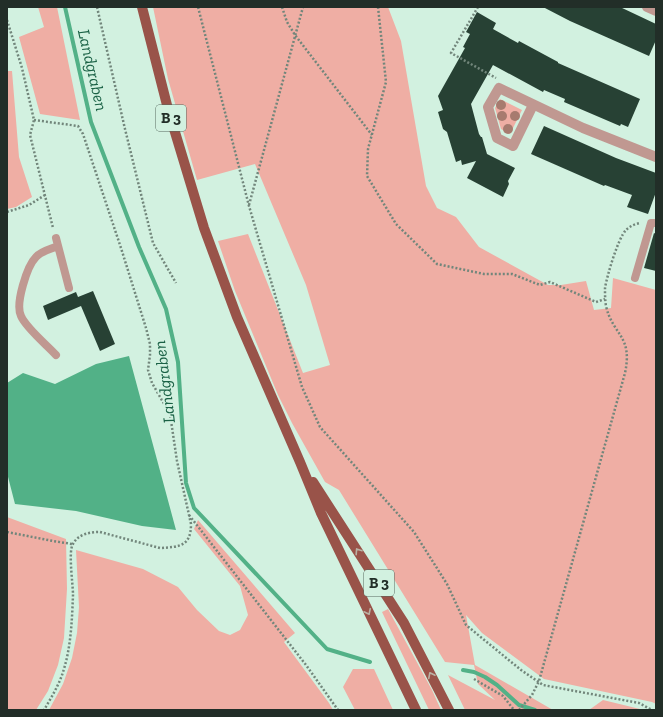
<svg xmlns="http://www.w3.org/2000/svg" width="663" height="717" font-family="'Zilla Slab',serif">
<rect width="100%" height="100%" fill="#d2f1e0"/>
<path fill="#efaea4" d="M38,7h19l23,113 -40,-6 -21,-77 25,-10z
M153,7h235l13,34 25,145 11,22 19,9 23,30 69,38h13l25,-4 8,29 17,-2 2,-30 43,12v414l-4,-2 -108,-23 -62,-46 -16,-18 9,50 78,45h-88l-17,-35 47,25 -17,-16 -4,-19 -29,-3 -106,-172 -14,-8 -33,-59 -14,-28 -43,-104 -17,-50 30,-7 55,139 27,-8 -24,-80 -51,-121 -58,16 -29,-101z
M7,71h5l7,86 13,40 -16,10 -9,2z
M500,99l22,11 -12,24 -9,-5 -6,-21z
M7,517l59,22 1,50 -3,49 -6,27 -10,26 -12,19h-29z
M198,520l97,113 -11,9 45,61 4,7h-284l14,-26 9,-26 5,-25 2,-26 -3,-57 67,19 35,18 19,23 22,21 11,4 10,-5 8,-15 -8,-29 -46,-57z
M388,609l44,81 9,20h-12l-47,-98z
M353,669h21l19,41h-38l-12,-23z
M603,700l37,9 1,1h-52z"/>
<path fill="#52b187" d="M129,356l47,174 -34,-4 -66,-15 -61,-7 -8,-31v-90l16,-10 32,11 41,-20z"/>
<g fill="none" stroke-linecap="round" stroke-linejoin="round">
<path stroke="#52b187" stroke-width="4" d="M65,7l26,115 48,125 27,62 12,53 8,121 8,25 133,141 43,13
M463,670l11,2 11,5 12,8 22,20 16,5"/>
</g>
<path fill="#274134" d="M543,7h77l36,17v16l-7,16 -79,-35z
M477,12l19,11 -3,6 25,14 1,-2 39,21v1l82,36 -12,28 -7,-3 -1,2 -56,-24 1,-3 -21,-9 -1,2 -50,-27 -22,39 8,30 2,3h1l5,17 28,14 -7,13 1,3 -6,13 -36,-19 9,-17 -14,4 -1,-5 -5,2 -9,-30 -4,-3 -5,-17 5,-2 -5,-14 27,-48 -2,-1 7,-13 -4,-2z
M544,126l72,32 40,15v19l-8,22 -21,-7 5,-12 -27,-10 -1,1 -73,-32z
M654,233l2,1v37l-12,-3z
M93,291l22,53 -15,7 -19,-45 -33,14 -5,-14 33,-14 2,5z"/>
<g fill="none" stroke-linecap="round" stroke-linejoin="round">
<path stroke="#72867b" stroke-width="2.5" stroke-dasharray="2 2" stroke-linecap="butt" d="M97,7l28,122 28,114 23,40
M198,7l51,199 53,181 18,40 94,105 33,52 19,41 55,45 22,15 96,18 13,7
M282,7l5,15 8,13 77,100
M378,7l8,75 -18,67 -1,27 29,48 41,40 47,10h28l28,11 10,-3 46,20 9,-3
M478,7l-27,46 45,25
M7,20l15,48 12,52 -4,15 23,93
M34,120l44,6 5,8 38,114 25,80 4,16v11l-2,15 4,13 18,31 7,47 14,63c0,22 -11,23 -31,24l-60,-16c-10,0 -22,2 -27,12 -5,7 0,40 0,51 -1,25 -2,53 -10,77 -4,13 -12,26 -19,38
M249,205l54,-198
M7,212l22,-7 16,-10
M189,515l117,150 32,45
M7,532l46,9 19,3
M474,679l29,17 11,14
M519,710l13,-15 7,-14 86,-308c8,-38 -12,-37 -19,-67 -1,-6 -1,-12 -1,-18 2,-12 13,-50 21,-58 4,-4 9,-6 14,-7"/>
<path stroke="#c09891" stroke-width="8" d="M56,238l13,50
M635,278l16,-55h5
M56,355c-9,-10 -30,-27 -35,-39 -6,-12 6,-50 15,-59 5,-6 15,-8 22,-11"/>
<path stroke="#c09891" stroke-width="10" d="M647,7l9,4
M533,105l-20,41 -16,-8 -9,-31 11,-19 84,40 73,29"/>
<path stroke="#995349" stroke-width="10" d="M142,7l26,102 36,119 33,89 63,145 21,51 95,197
M313,482l91,141 45,87"/>
</g>
<g fill="#a77b6f">
<circle cx="501" cy="105" r="5"/>
<circle cx="502" cy="116" r="5"/>
<circle cx="515" cy="116" r="5"/>
<circle cx="508" cy="129" r="5"/>
</g>
<defs><path id="oneway-chevron" d="M-2-3.5L2.5 0L-2 3.5" fill="none" stroke-width="1.6" stroke-linecap="round" stroke-linejoin="round"/></defs>
<g stroke="#bbb2a4">
<use href="#oneway-chevron" transform="translate(358 551) rotate(-123)"/>
<use href="#oneway-chevron" transform="translate(368 612) rotate(64)"/>
<use href="#oneway-chevron" transform="translate(431 675) rotate(-117)"/>
</g>
<g text-anchor="middle" dominant-baseline="central" stroke-width="4" stroke-linejoin="round" paint-order="stroke">
<g fill="#d2f1e0" stroke="#57685f" stroke-width="1">
<rect x="156" y="105" width="30" height="26" rx="3"/>
<rect x="364" y="570" width="30" height="26" rx="3"/>
</g>
<g font-size="15" font-weight="bold" fill="#222e28">
<text x="171" y="118">B 3</text>
<text x="379" y="583">B 3</text>
</g>
<g font-size="17" font-style="italic" fill="#1a6145" stroke="#d2f1e0">
<text transform="translate(93 70) rotate(77)">Landgraben</text>
<text transform="translate(164 382) rotate(-97)">Landgraben</text>
</g>
</g>
<rect width="663" height="717" fill="none" stroke="#222e28" stroke-width="16"/>
</svg>
